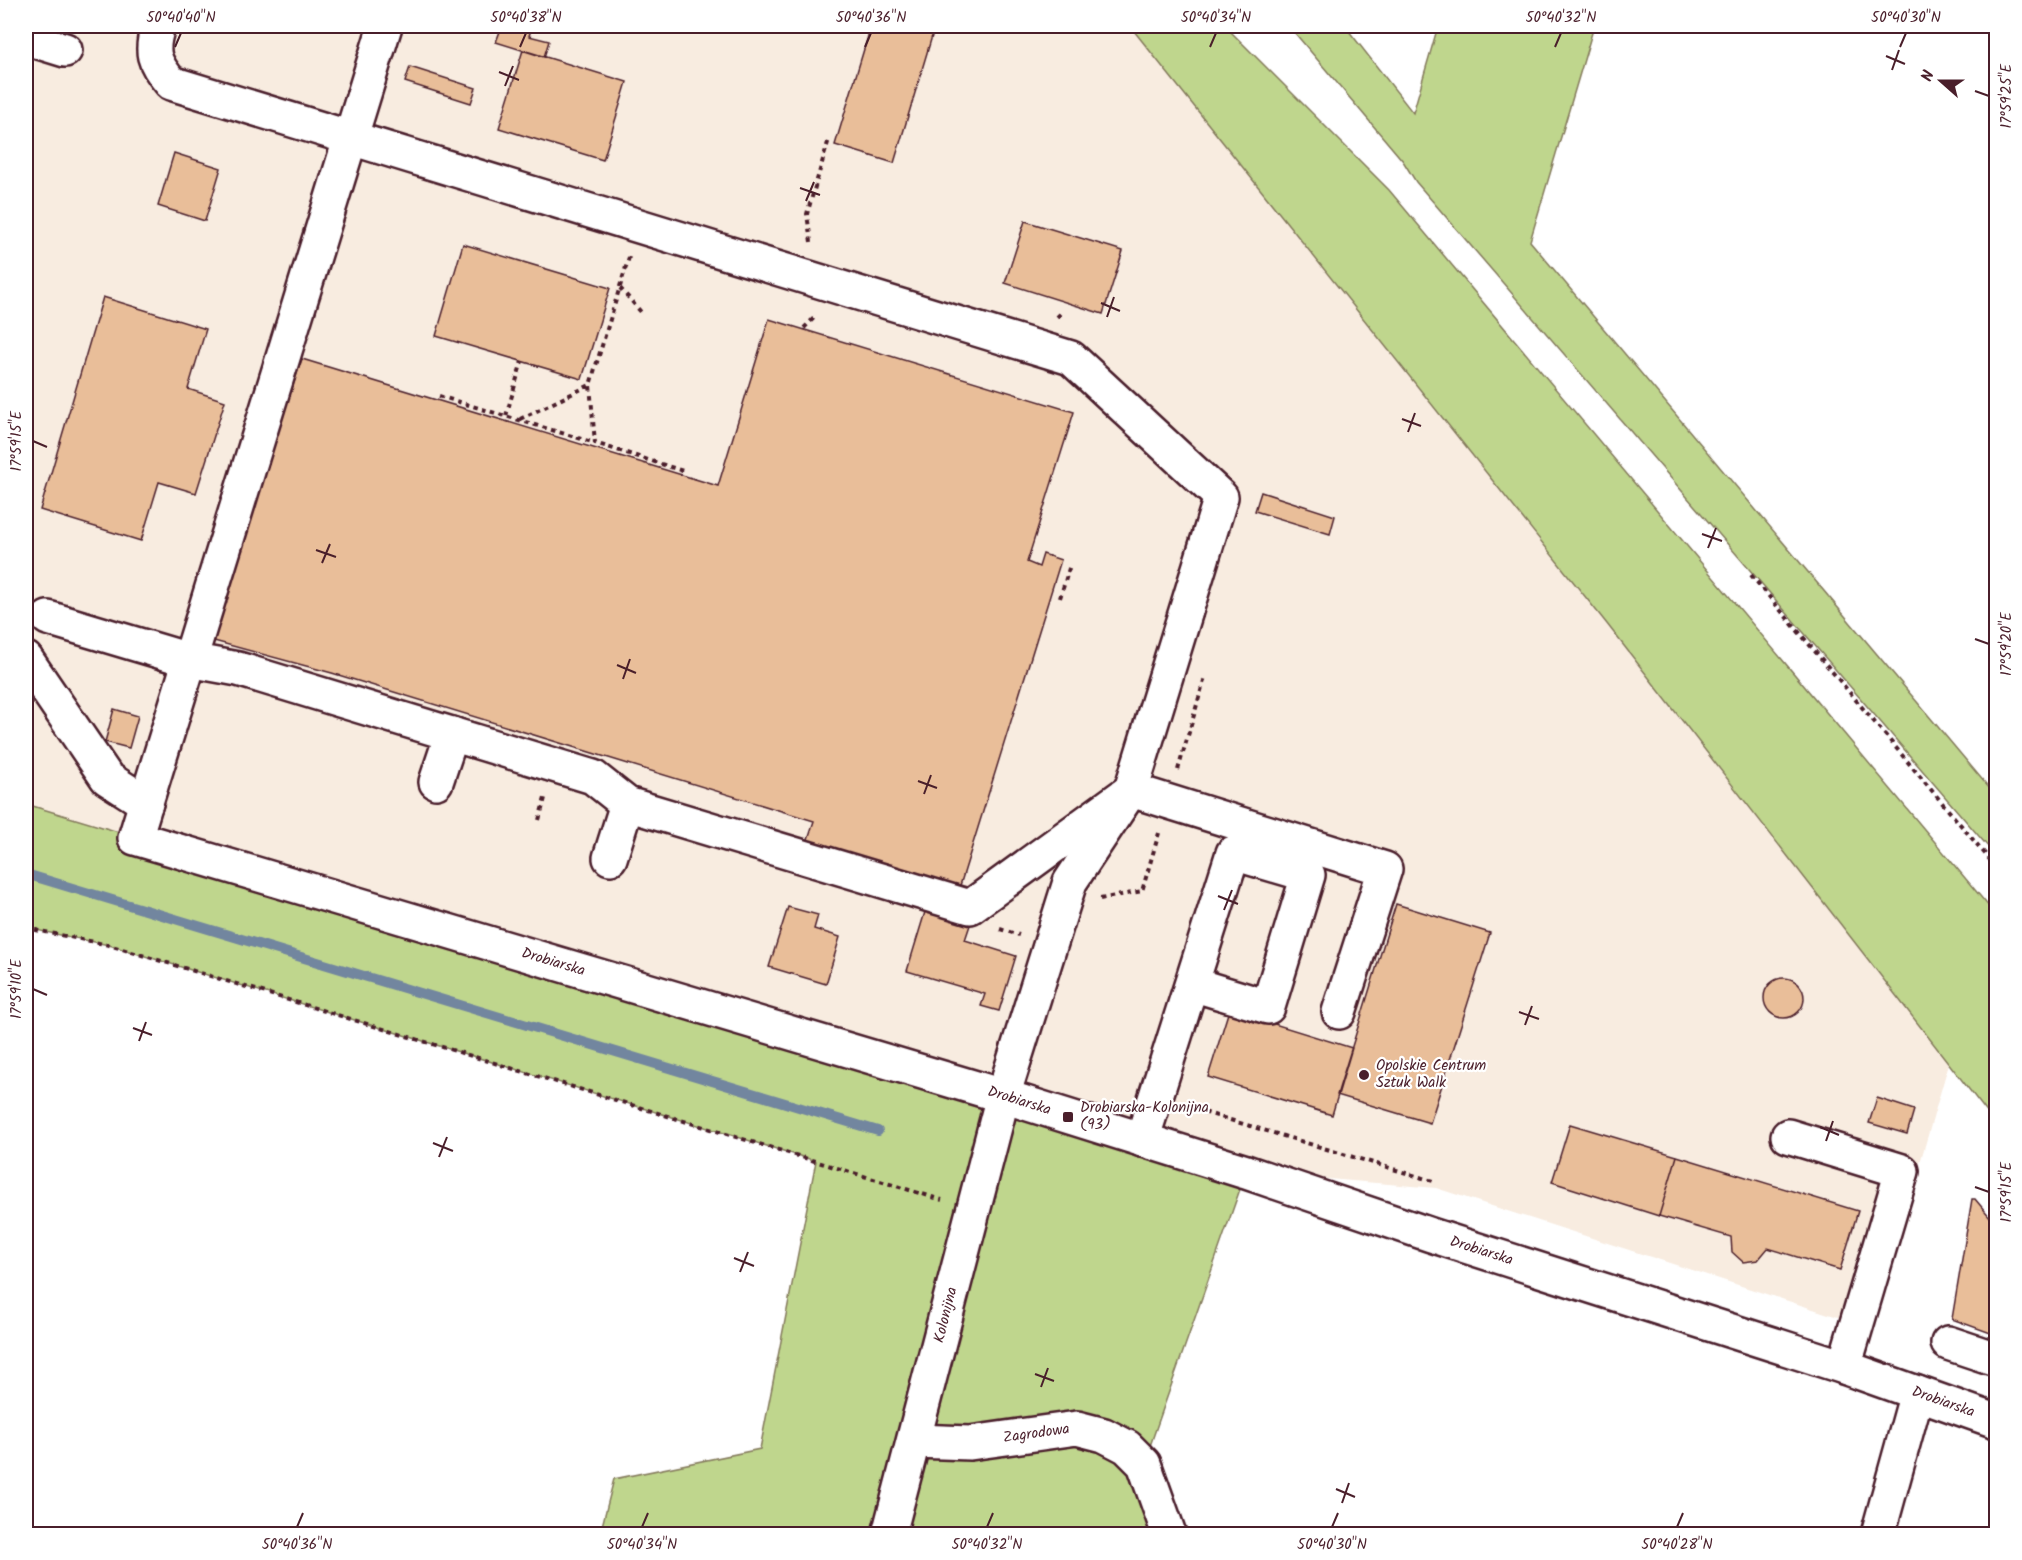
<svg xmlns="http://www.w3.org/2000/svg" width="2022" height="1560" font-family="Kalam,sans-serif">
<rect width="100%" height="100%" fill="#fff"/>
<filter id="ink" filterUnits="userSpaceOnUse"><feTurbulence type="fractalNoise" baseFrequency=".0167" numOctaves="2"/><feDisplacementMap in="SourceGraphic" scale="12" xChannelSelector="R" yChannelSelector="G"/><feConvolveMatrix kernelMatrix="1 2 1 2 8 2 1 2 1" color-interpolation-filters="sRGB"/></filter>
<g filter="url(#ink)">
<path fill="#f8ece0" d="M26,26h1104l477,598 342,439 -77,265 -436,-140 -190,-16 -1220,-368z"/>
<path fill="#bfd68d" stroke="#847a5c" stroke-width="1.5" d="M1130,26h95l164,164 607,725v209l-389,-500z
M1289,26h56l68,87 25,-87h156l-64,215 466,555v60l-580,-674 -13,-21z
M26,804l1220,368 -102,291 25,71h-569l14,-55 146,-30 56,-288 -707,-216 -83,-17z"/>
<g fill="none" stroke-linecap="round" stroke-linejoin="round">
<path stroke="#72869f" stroke-width="10" d="M26,874l852,257"/>
</g>
<path fill="#e9be99" stroke="#4a1f2b" stroke-width="1.5" d="M502,26h30l-3,10 20,5 -5,16 -48,-15z
M871,26h64l-41,137 -59,-18z
M523,50l104,32 -24,78 -104,-32z
M410,67l66,21 -5,15 -66,-21z
M174,153l47,15 -16,53 -47,-15z
M1025,221l98,30 -20,63 -98,-31z
M463,244l147,44 -28,91 -146,-43z
M103,297l103,32 -18,60 37,12 -29,92 -37,-11 -18,59 -101,-31z
M769,319l305,93 -47,150 12,5 4,-13 18,6 -103,332 -152,-47 8,-24 -482,-148 -118,-32 59,-197 29,-85 416,127z
M1261,492l74,24 -5,18 -75,-23z
M114,709l24,7 -9,32 -24,-6z
M1396,904l94,29 -60,190 -93,-28z
M788,907l30,8 -4,14 26,8 -14,47 -57,-17z
M925,912l45,13 -5,15 51,16 -17,55 -18,-5 4,-12 -78,-23z
M1764 998a20 20 0 1 1 40 0a20 20 0 1 1-40 0Z
M1229,1010l123,38 -20,67 -124,-38z
M1877,1098l37,12 -7,24 -38,-11z
M1570,1124l107,32 -18,60 -107,-34z
M1677,1156l181,55 -18,59 -72,-22 -10,12 -15,2 -11,-10 -1,-15 -72,-21z
M1972,1199h3l21,25v111l-44,-16z"/>
<g fill="none" stroke-linecap="round" stroke-linejoin="round">
<g stroke="#4a1f2b" stroke-width="38">
<g id="minor">
<path d="M158,26c-8,26 -5,36 13,57l900,275 150,139 -90,293 -61,92 -67,214 -114,438"/>
<path id="s1" d="M385,26l-250,812 868,258 243,76 185,63 413,132 152,54"/>
<path d="M26,38l39,12"/>
<path d="M48,618l141,42 49,9 355,108 34,27 343,103 161,-117 254,79 -46,143"/>
<path d="M26,659l81,119 39,25"/>
<path d="M436,782l16,-48"/>
<path d="M610,858l17,-54"/>
<path d="M1788,1136l114,35 -58,196"/>
<path d="M1142,1140l91,-287 75,22 -40,132 -76,-23"/>
<path d="M1948,1343l48,16"/>
<path id="s2" d="M914,1441l56,2 107,-15 27,7 23,12 17,17 25,70"/>
<path d="M1878,1534l39,-141"/>
</g>
</g>
<path stroke="#4a1f2b" stroke-width="4" stroke-dasharray="4.5 4.5" stroke-linecap="butt" d="M811,242l-4,-28 22,-75
M629,257l-39,128 5,58 88,28
M620,288l21,24
M1057,317l6,-6
M804,328l12,-12
M439,396l156,47
M506,416l16,-55
M520,419l70,-34
M1751,575l245,292
M1060,598l10,-33
M1178,770l27,-93
M539,820l6,-22
M1100,899l42,-8 17,-58
M26,928l83,17 833,255
M1000,929l19,6
M1187,1107l246,74"/>
<use href="#minor" stroke="#fff" stroke-width="33"/>
</g>
</g>
<path fill="none" stroke="#4a1f2b" stroke-width="2" d="M175,47l6,-14M520,47l6,-14M865,47l6,-14M1210,47l6,-14M1555,47l6,-14M1900,47l6,-14M1886,56l19,8M1892,70l7,-20M499,72l20,8M505,86l8,-20M1975,91l14,5M800,188l20,7M806,201l8,-19M1101,303l19,8M1107,317l7,-20M1402,419l19,7M1408,432l7,-19M33,441l14,6M1702,534l20,7M1708,548l8,-20M316,550l20,7M322,563l8,-19M1975,639l14,5M617,665l19,8M623,679l7,-20M918,781l19,7M924,794l7,-19M1218,896l20,8M1224,910l8,-20M33,989l14,6M1519,1012l20,7M1525,1025l7,-19M133,1028l19,7M139,1041l7,-19M1820,1127l19,8M1826,1141l7,-20M433,1143l20,8M439,1157l8,-20M1975,1187l14,5M734,1258l20,8M740,1272l8,-20M1035,1374l19,7M1041,1387l7,-19M1336,1489l19,8M1342,1503l7,-20M297,1527l6,-14M642,1527l6,-14M987,1527l6,-14M1332,1527l6,-14M1677,1527l6,-14"/>
<g fill="#4a1f2b" stroke="#fff" stroke-width="2">
<circle cx="1364" cy="1075" r="6"/>
<rect x="1062" y="1111" width="12" height="12" rx="3"/>
</g>
<g text-anchor="middle" dominant-baseline="central" stroke-width="4.5" stroke-linejoin="round" paint-order="stroke">
<g font-size="15" fill="#4a1f2b" stroke="#fff">
<text stroke="none"><textPath href="#s1" startOffset="1286">Drobiarska</textPath></text>
<text stroke="none"><textPath href="#s1" startOffset="1772">Drobiarska</textPath></text>
<text stroke="none"><textPath href="#s1" startOffset="2258">Drobiarska</textPath></text>
<text transform="translate(946 1315) rotate(-76)">Kolonijna</text>
<text stroke="none"><textPath href="#s1" startOffset="2744">Drobiarska</textPath></text>
<text stroke="none"><textPath href="#s2" startOffset="123">Zagrodowa</textPath></text>
</g>
<g font-size="15" fill="#4a1f2b" stroke="#fff" text-anchor="start">
<text x="1376" y="1066">Opolskie Centrum<tspan x="1376" dy="17">Sztuk Walk</tspan></text>
<text x="1080" y="1108">Drobiarska-Kolonijna<tspan x="1080" dy="17">(93)</tspan></text>
</g>
</g>
<rect width="2022" height="1560" fill="none" stroke="#fff" stroke-width="66"/>
<g transform="translate(1941 81) rotate(291)" stroke="#ffffff" stroke-width="4.5" paint-order="stroke">
<path d="M0-4.5L10 22L0 15L-10 22Z" fill="#4a1f2b"/>
<text y="-9" font-size="16" font-weight="bold" text-anchor="middle" fill="#4a1f2b">N</text>
</g>
<rect x="33" y="33" width="1956" height="1494" fill="none" stroke="#4a1f2b" stroke-width="2"/>
<g font-size="15" text-anchor="middle" fill="#4a1f2b">
<text x="181" y="22">50°40'40"N</text>
<text x="526" y="22">50°40'38"N</text>
<text x="871" y="22">50°40'36"N</text>
<text x="1216" y="22">50°40'34"N</text>
<text x="1561" y="22">50°40'32"N</text>
<text x="1906" y="22">50°40'30"N</text>
<text transform="translate(2006 96) rotate(-90)" y="5">17°59'25"E</text>
<text transform="translate(16 441) rotate(-90)" y="5">17°59'15"E</text>
<text transform="translate(2006 644) rotate(-90)" y="5">17°59'20"E</text>
<text transform="translate(16 989) rotate(-90)" y="5">17°59'10"E</text>
<text transform="translate(2006 1192) rotate(-90)" y="5">17°59'15"E</text>
<text x="297" y="1549">50°40'36"N</text>
<text x="642" y="1549">50°40'34"N</text>
<text x="987" y="1549">50°40'32"N</text>
<text x="1332" y="1549">50°40'30"N</text>
<text x="1677" y="1549">50°40'28"N</text>
</g>
</svg>
